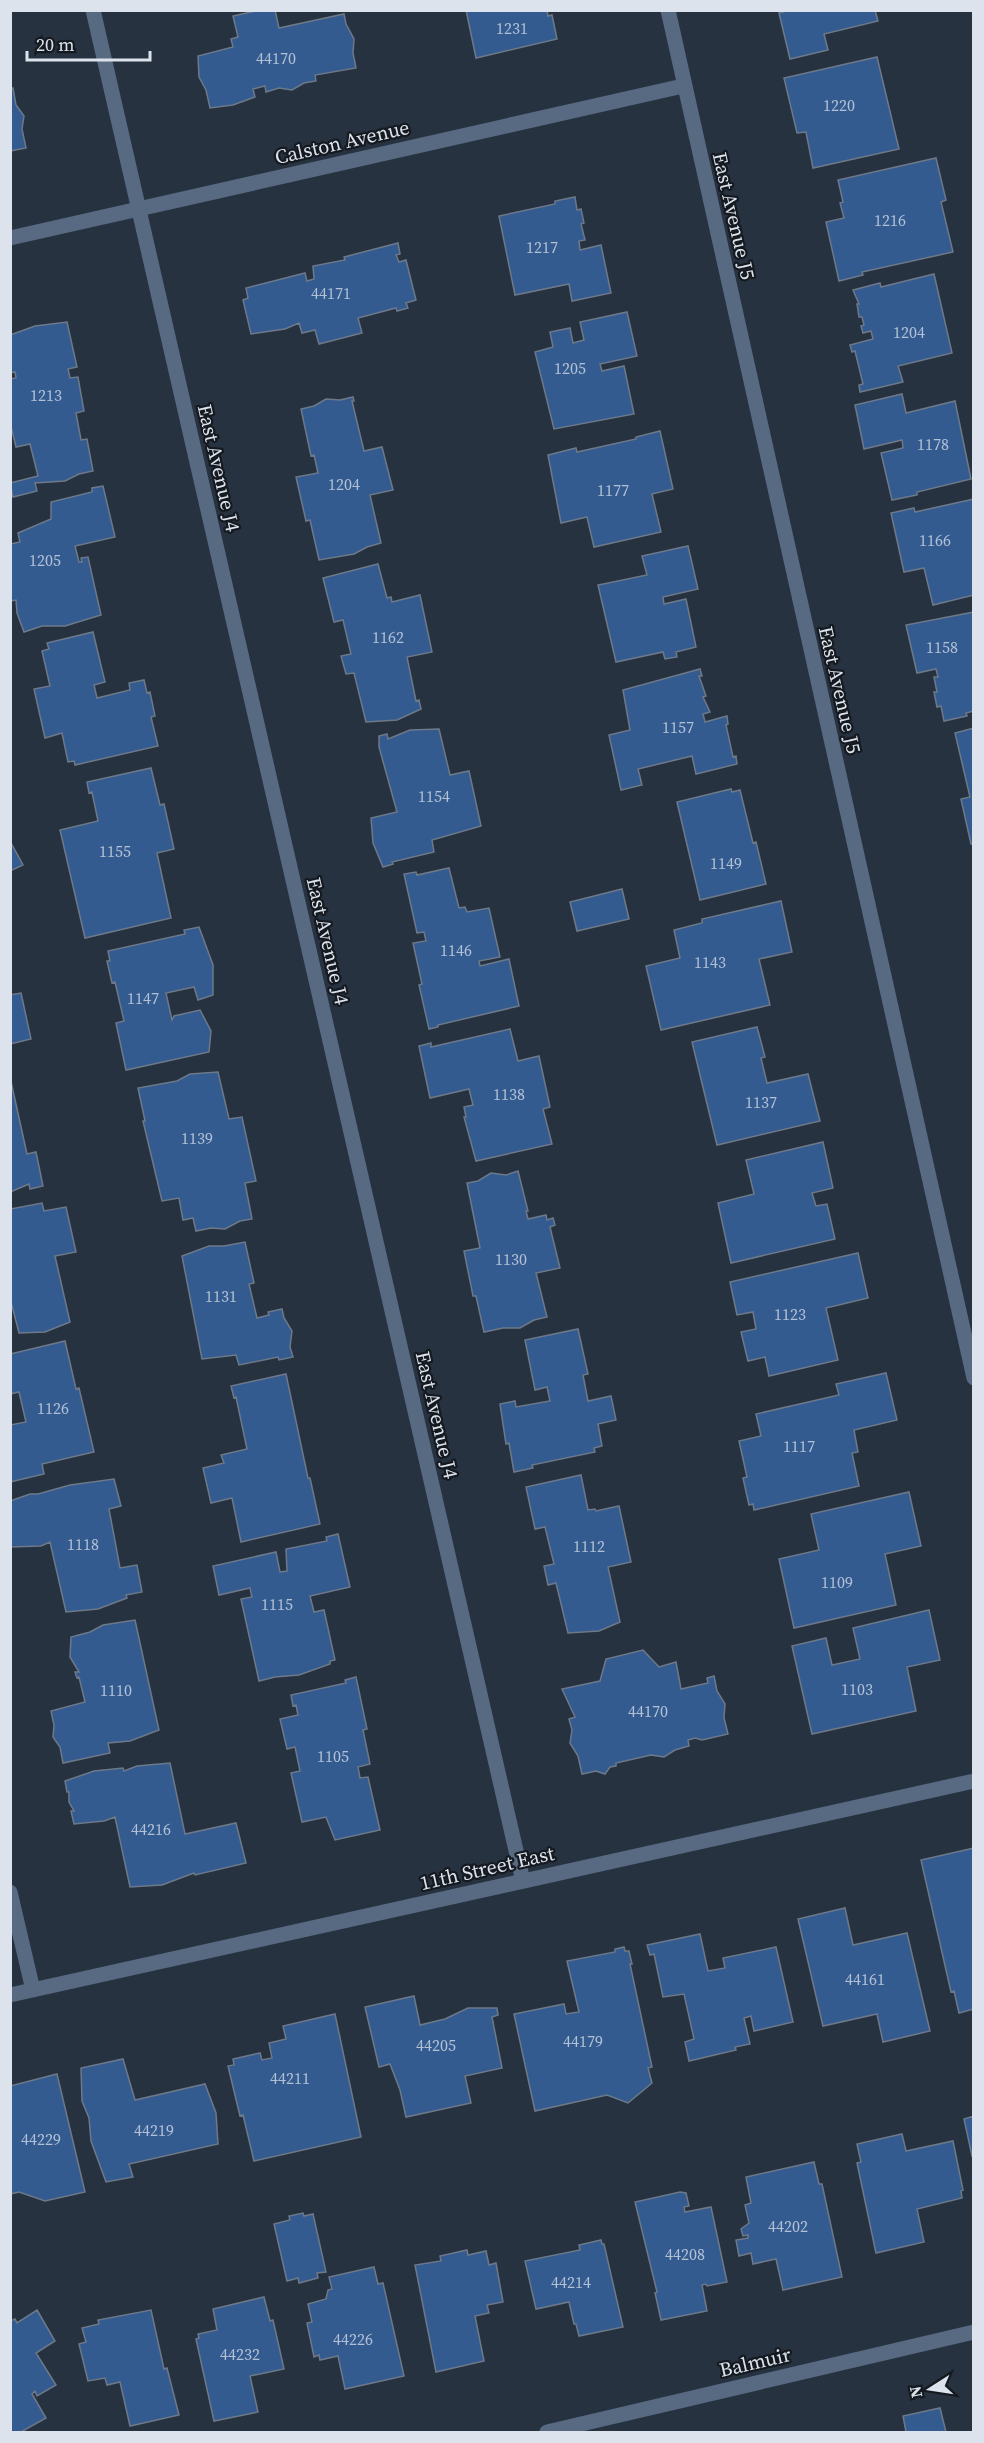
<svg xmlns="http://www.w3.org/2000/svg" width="984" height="2443" font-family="'Source Serif 4',serif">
<rect width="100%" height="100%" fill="#273240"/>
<path fill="#335b90" stroke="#6d7989" stroke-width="1.5" d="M260,10h15l4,18 65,-14 2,10 8,15 -1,14 3,15 -41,7 1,6 -12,2 -12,7 -13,-2 -13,4 -1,-6 -12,3 2,8 -22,8 -23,3 -4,-18 -7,-13 -1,-21 35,-9 -2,-8 7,-2 -5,-21z
M466,10h81l1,6 4,-1 5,24 -81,19z
M790,10h85l3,11 -54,13 4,16 -38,9 -11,-46z
M877,57l22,92 -86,19 -7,-36 -9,1 -13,-55z
M10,88h3l3,17 8,11 -2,13 4,19 -16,3z
M936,158l10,42 -5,2 12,50 -91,20 1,3 -24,6 -13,-59 18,-4 -4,-15 3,-1 -5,-22z
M575,197l2,13 4,-1 3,14 -3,1 4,16 -6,1 1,9 21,-5 10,48 -39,8 -3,-17 -54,11 -16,-79 56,-12v-3z
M398,243l2,11 -4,1 3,7 7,-2 10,40 -10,3 2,5 -11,3 -1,-3 -38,10 4,15 -43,11 -4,-14 -13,3 -3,-10 -14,6 -34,5 -8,-34 5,-2 -2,-10 59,-15 2,8 7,-2 -1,-13 32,-6 -1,-3z
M934,274l18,79 -54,13 5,16 -43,10 -1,-7 4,-1 -8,-33 -3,1 -2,-7 23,-6 -2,-8 -8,2 -2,-7 3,-1 -2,-8h-3l-2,-13h2l-6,-14 27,-7 1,4z
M627,312l10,44 -37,8 2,7 22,-5 10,48 -80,15 -19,-77 18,-5 -3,-15 20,-4 3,15 11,-3 -4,-18z
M67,322l10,45 -9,2 2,9 8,-1 6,34 -8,2 5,27 6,-1 6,32 -14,3 -14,7 -30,2 2,8 -24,6 -3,-14 28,-7 -8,-32 -14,3 -6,-25v-43l6,-1 -1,-6 -5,1v-38l25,-9z
M902,394l4,19 49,-12 16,78 -54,13v3l-25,5 -11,-47 22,-5 -1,-8 -38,9 -9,-44z
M353,397l1,4h-2l12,50 18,-4 11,43 -23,5 11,48 -14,4 -13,7 -35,6 -9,-40 -4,1 -10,-44 22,-4 -4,-18 -3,1 -10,-47 13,-3 12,-7 14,1z
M660,431l13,58 -21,5 9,38 -67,15 -7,-30 -26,6 -13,-68 28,-7 1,4 59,-13v-2z
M103,486l12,51 -40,9 4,16h3l-1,-4 7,-1 13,58 -36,11h-23l-18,6 -7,-19 -1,-13 -6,1v-57l10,-2 -2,-9 33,-14v-17l41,-10v-4z
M974,499v96l-41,10 -9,-37 -20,4 -13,-59 23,-5 1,4z
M688,546l10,43 -35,8 1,7 22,-5 10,48 -20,5 1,5 -12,2 -2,-7 -47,10 -18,-77 49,-10 -5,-19z
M378,564l9,34 4,-1 1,5 28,-7 12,57 -25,5 9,44 3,-1 2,9 -24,11 -31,2 -12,-49 -8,1 -5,-18 10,-2 -8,-34 -9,2 -11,-44z
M974,612v99l-8,2 1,3 -23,5 -3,-15 -4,1 -3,-15h3l-3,-15h4l-2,-8 -19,4 -11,-48z
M93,632l12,50 -11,3 3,13 33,-8 -1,-7 15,-3 3,13 3,-1 5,24 -4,1 7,29 -83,19 -1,-4 -6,1 -6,-29 -17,5 -11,-49 16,-3 -8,-35 7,-2 -2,-6z
M700,669l2,7h-3l7,20 -3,1 7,15 -7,2 2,8 22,-6 1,8 -2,1 7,32 3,-1 1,8 -41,10 -4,-18 -54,13 4,16 -21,5 -12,-55 21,-5 -7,-40z
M974,728v115l-3,1 -10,-45 9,-2 -15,-64z
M439,729l11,46 19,-4 12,55 -49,14 2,12 -42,10 1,2 -10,3 -10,-24 -2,-25 26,-6 -18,-65v-11l8,-2 1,5 22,-9z
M151,768l9,37 4,-1 10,45 -17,4 14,65 -86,20 -25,-108 38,-9 -6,-29 -3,1 -2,-11z
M731,789l1,3 8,-2 13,53 3,-1 10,42 -66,16 -23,-98z
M10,841l13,24 -13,6z
M449,868l10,40 6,-1 2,5 22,-4 11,49 -21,4 1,5 29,-7 10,47 -81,19v2l-9,2 -10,-44 3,-1 -9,-41 13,-2 -2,-9 -7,1 -13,-59 12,-2 1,3z
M622,889l7,30 -52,12 -7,-29z
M781,901l11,51 -33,7 11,46 -109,25 -15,-64 34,-8 -6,-28 28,-7v-4z
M199,927l14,38v30l-15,5 -4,-13 -28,6 6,27 2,-4 26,-6 11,21 -2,21 -83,18 -10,-47 8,-2 -9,-39 -3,1 -5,-22h3l-2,-10 77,-17 -1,-4z
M21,993l10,46 -21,5v-49z
M757,1027l8,30 -4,1 6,25 41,-9 12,47 -103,24 -25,-103z
M510,1029l8,32 21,-5 11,51 -7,2 9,35 -76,17 -12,-44h2l-2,-10 9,-2 -4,-16 -39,9 -11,-52 12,-3v4z
M218,1072l11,47 13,-2 14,64 -11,2 7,36 -12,2 -15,8 -14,-1 -15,3 -3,-13 -10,2 -4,-22 -17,3 -19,-80h2l-7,-33 39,-7 13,-7z
M10,1077l17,77 9,-2 7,34 -13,3 -1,-5 -19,8z
M823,1142l10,46 -21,5 4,13 11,-2 8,35 -104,24 -13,-60 36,-9 -8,-34z
M518,1171l10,40h-2l2,8 18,-4 1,5 6,-2 2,7 -5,2 10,41 -24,5 11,44 -13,3 -14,8h-17l-19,4 -8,-36h-3l-9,-45 16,-3 -13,-65 11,-2 13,-8 15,2z
M42,1203l2,8 22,-4 10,45 -21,4 15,66 -25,10 -26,1 -9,-35v-89z
M245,1242l9,41 -5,1 8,34 12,-3 -1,-3 14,-3 2,9 8,13 -2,16 3,10 -14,3 -1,-3 -39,8 -3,-10 -34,4 -20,-103 27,-10h15z
M858,1253l10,45 -42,10 12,52 -69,16 -4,-19 -17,4 -7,-29 15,-3 -3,-17 -16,3 -7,-33z
M578,1329l10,45 -5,1 5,26 23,-5 5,24 -18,4 4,22 -8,2 1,4 -63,13 1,3 -19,4 -5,-29 -3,1 -6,-40 15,-3 1,6 34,-6 -3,-14 -12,3 -10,-50z
M65,1341l11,48 3,-1 15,64 -52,12 2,10 -34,8v-57l16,-3 -7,-30 -9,2v-40z
M886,1373l11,47 -43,10 4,22 -6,1 7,33 -105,24 -1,-6 -4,1 -6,-27 4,-1 -8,-36 22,-5 -5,-22 83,-19 -3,-11z
M286,1374l22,104h2l10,46 -79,18 -9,-44 -21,5 -8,-35 21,-5 -3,-8 26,-6 -11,-52 -2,1 -3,-12z
M581,1475l7,35 7,-1 1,2 23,-5 12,56 -23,5 12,55 -21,9 -31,2 -12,-50 -8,2 -4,-19 10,-2 -9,-37 -10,2 -9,-42z
M114,1479l7,27 -12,3 11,59 17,-3 5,27 -16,3 1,3 -29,11 -32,3 -16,-70 -9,4 -31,1v-46l20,-7h8l32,-9z
M909,1492l12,54 -36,8 11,51 -102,23 -15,-69 40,-9 -8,-36z
M338,1534l12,53 -40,9 4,16 10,-2 11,50 -5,1v3l-31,11 -24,2 -16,4 -18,-82 11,-2 -2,-9 -31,7 -6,-29 63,-14 4,20 7,-1 -1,-22 41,-8 -1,-4z
M929,1610l11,50 -33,7 9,44 -104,23 -20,-88 34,-8 6,27 28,-6 -7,-31z
M135,1620l24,110 -29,11 -22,2 2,10 -47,10 -3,-16 -7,-10 1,-12 -3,-14 34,-9 -6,-25 -2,1 -2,-6h4l-9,-15 1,-20 19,-5 13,-7z
M643,1650l16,17 17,-5 5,27 27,-6 -1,-5 7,-2 3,15 8,13 -1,14 4,16 -26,6 -7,-2 -7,2 1,6 -14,4 -11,7 -13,-2 -35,8v3l-6,1 -5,7 -9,-3 -14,3 -4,-18 -8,-13 2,-13 -3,-11 6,-2 -13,-28 38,-8 6,-22z
M356,1677l11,52 -4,1 7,34 -12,3 2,11 8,-1 12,53 -45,10 -9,-23 -24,5 -11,-49 9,-2 -5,-24 -8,2 -7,-30 18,-4 -2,-10 -3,1 -2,-11 55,-12 -1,-3z
M170,1763l15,71 51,-11 10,40 -51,12 -1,-2 -32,12 -32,2 -15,-70 -11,4 -30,3 -3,-13h3l-5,-9v-10h-2l-2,-11 29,-10 29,-3 1,3 13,-5z
M974,1848v161l-15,4 -5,-22 -3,1 -30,-132z
M845,1908l8,37 54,-12 23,98 -47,11 -6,-28 -54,12 -25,-107z
M700,1934l8,37 17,-3 -2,-10 53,-11 17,75 -39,9 -3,-15 -7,2 6,26 -15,3 1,3 -47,11 -4,-19 9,-3 -10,-45 -21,3 -9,-43 -4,1 -3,-10z
M624,1947l1,4h4l3,13h-2l22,103 -4,1 4,15 -24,20 -21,-8 -72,16 -21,-97 50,-10 2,10 13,-2 -12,-51 48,-9v-3z
M414,1996l6,29 25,-6 23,-11h29l1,7 -6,2 10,51 -37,8 6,27 -65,14 -6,-27 -10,-26 -11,3 -14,-60z
M335,2014l26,123 -107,24 -11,-46 -3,1 -12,-50 6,-1 -1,-6 27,-6 2,7 10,-2 -3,-15 17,-4 -3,-13z
M123,2059l12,41 70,-16 11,29 2,31 -89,20 4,13 -27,5 -15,-41 -2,-23 -7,-17 -1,-33z
M57,2074l28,118 -40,9 -26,-9 -9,2v-108z
M974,2116v39l-2,1 -8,-37z
M902,2134l4,17 47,-10 10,49 -2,1 1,7 -45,11 7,33 -48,11 -19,-90 4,-1 -4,-18z
M814,2162l5,22h3l20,93 -59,13 -7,-31 -23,5 -2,-11 -12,3 -3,-16 12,-2v-3l-5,1 -2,-7 8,-6 -4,-18 6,-2 -5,-26z
M680,2192l6,1 3,13 -5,1 1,5 26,-5 16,75 -20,4 -1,-2 -4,1 5,26 -46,9 -6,-27 2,-1 -22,-90z
M303,2213l1,3 9,-2 13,58 -9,1 1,5 -19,5 -1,-5 -11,3 -13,-57 16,-4 -1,-4z
M601,2240l1,4h2l19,83 -44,9 -3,-12h-2l-5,-22 -33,7 -11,-48 55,-11 -1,-5z
M467,2250l1,5 18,-4 3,14 7,-2 7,39 -16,3 2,8 -14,3 9,45 -48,11 -21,-107 26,-4 -1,-5z
M374,2267l4,17 5,-1 21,93 -59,13 -7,-33 -18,4 -1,-5 -5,2 -7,-34 5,-1 -4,-18 18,-5 2,-9 4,-1 -3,-12z
M264,2297l6,24 3,-1 11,49 -34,7 8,36 -44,9 -18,-82 3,-1 -1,-4 19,-4 -4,-21z
M37,2310l18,31 -19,12 20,32 -19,11 -2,-5 -3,3 14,24 -25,14h-11v-111l5,-2 2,4z
M151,2310l13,59 3,-1 12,47 -49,11 -10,-44 -13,3 -2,-7 -17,3 -9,-37 7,-2 -4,-14 17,-4 -1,-4z
M940,2408l6,24h-40l-3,-16z"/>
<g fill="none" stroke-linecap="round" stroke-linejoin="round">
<path stroke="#586a82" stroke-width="15" d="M93,10l430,1871
M668,10l306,1368
M10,238l673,-152
M10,1892l23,98
M10,1995l964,-214
M547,2432l427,-100"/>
</g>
<g text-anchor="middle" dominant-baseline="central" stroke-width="4.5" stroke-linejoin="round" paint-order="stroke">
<g font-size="16" fill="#b2c1d5">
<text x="512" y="28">1231</text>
<text x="276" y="58">44170</text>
<text x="839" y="105">1220</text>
<text x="890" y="220">1216</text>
<text x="542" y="247">1217</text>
<text x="331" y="293">44171</text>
<text x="909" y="332">1204</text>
<text x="570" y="368">1205</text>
<text x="46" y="395">1213</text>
<text x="933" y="444">1178</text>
<text x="344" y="484">1204</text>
<text x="613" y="490">1177</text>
<text x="935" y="540">1166</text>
<text x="45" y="560">1205</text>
<text x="388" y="637">1162</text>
<text x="942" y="647">1158</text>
<text x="678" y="727">1157</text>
<text x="434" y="796">1154</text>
<text x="115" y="851">1155</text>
<text x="726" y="863">1149</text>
<text x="456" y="950">1146</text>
<text x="710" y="962">1143</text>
<text x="143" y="998">1147</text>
<text x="509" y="1094">1138</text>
<text x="761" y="1102">1137</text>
<text x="197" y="1138">1139</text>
<text x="511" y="1259">1130</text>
<text x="221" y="1296">1131</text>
<text x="790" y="1314">1123</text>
<text x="53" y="1408">1126</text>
<text x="799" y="1446">1117</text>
<text x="83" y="1544">1118</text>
<text x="589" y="1546">1112</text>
<text x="837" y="1582">1109</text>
<text x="277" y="1604">1115</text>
<text x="857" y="1689">1103</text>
<text x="116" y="1690">1110</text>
<text x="648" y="1711">44170</text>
<text x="333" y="1756">1105</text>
<text x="151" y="1829">44216</text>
<text x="865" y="1979">44161</text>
<text x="583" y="2041">44179</text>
<text x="436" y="2045">44205</text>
<text x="290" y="2078">44211</text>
<text x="154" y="2130">44219</text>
<text x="41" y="2139">44229</text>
<text x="788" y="2226">44202</text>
<text x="685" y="2254">44208</text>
<text x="571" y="2282">44214</text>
<text x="353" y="2339">44226</text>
<text x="240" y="2354">44232</text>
</g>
<g font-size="20" fill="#dce3ec" stroke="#151920">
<text transform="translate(342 142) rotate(-13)">Calston Avenue</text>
<text transform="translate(734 216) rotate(77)">East Avenue J5</text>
<text transform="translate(219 468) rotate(77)">East Avenue J4</text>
<text transform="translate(840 690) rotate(77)">East Avenue J5</text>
<text transform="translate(328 941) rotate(77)">East Avenue J4</text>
<text transform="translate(437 1415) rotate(77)">East Avenue J4</text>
<text transform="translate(487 1868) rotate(-13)">11th Street East</text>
<text transform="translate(755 2362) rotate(-13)">Balmuir</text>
</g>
</g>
<rect width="984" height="2443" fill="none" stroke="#dce3ec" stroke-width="24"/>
<g transform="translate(930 2389) rotate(258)" stroke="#151920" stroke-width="4.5" paint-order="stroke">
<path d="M0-4.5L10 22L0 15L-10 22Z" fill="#dce3ec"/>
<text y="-9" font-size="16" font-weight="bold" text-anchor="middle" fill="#dce3ec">N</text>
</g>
<path d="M27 51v9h123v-9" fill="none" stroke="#dce3ec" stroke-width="3"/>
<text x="36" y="51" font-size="18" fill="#dce3ec" stroke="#151920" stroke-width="4.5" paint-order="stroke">20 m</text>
</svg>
